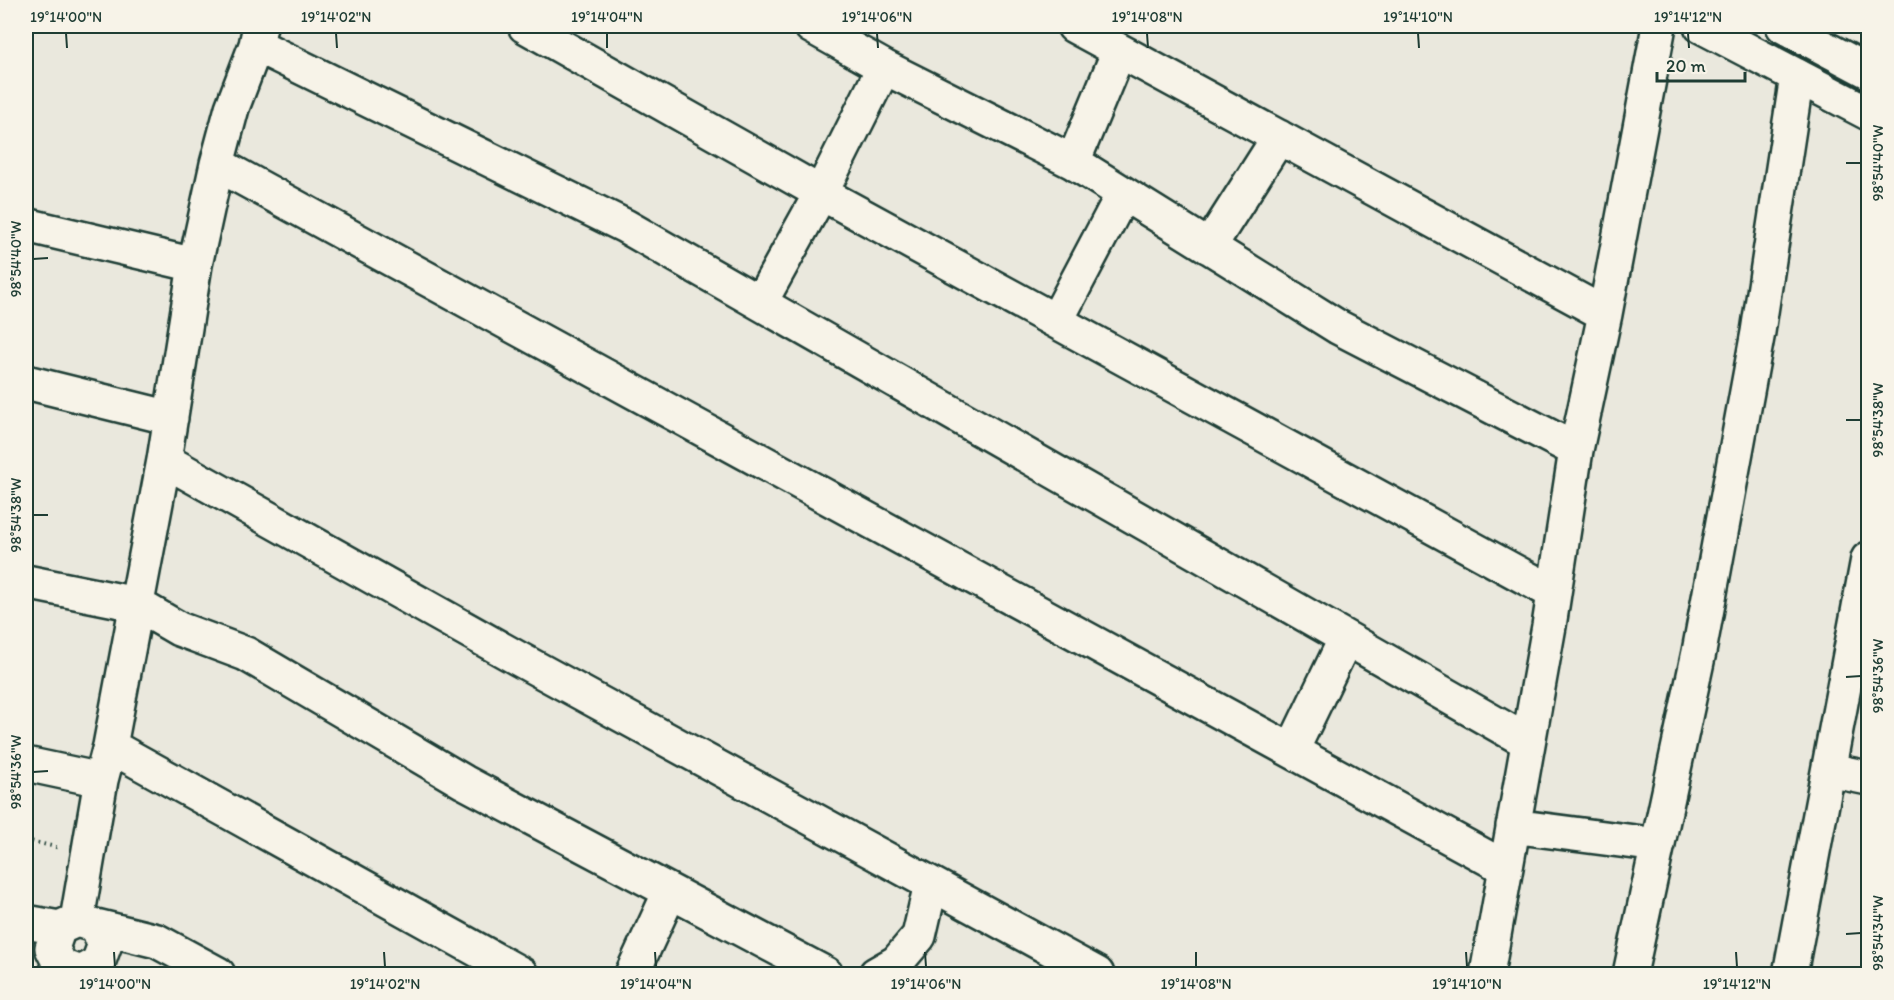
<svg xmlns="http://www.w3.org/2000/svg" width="1894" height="1000" font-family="Itim,sans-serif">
<rect width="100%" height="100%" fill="#eae8dd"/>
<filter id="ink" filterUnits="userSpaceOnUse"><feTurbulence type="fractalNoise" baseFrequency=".0167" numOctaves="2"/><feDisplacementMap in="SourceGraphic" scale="12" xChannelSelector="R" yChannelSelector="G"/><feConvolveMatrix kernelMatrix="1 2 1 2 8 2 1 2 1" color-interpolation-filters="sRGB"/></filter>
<g filter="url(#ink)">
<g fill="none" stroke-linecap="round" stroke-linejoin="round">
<g stroke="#1f3d34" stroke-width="38">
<path id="minor" d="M525,26l296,167 733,400
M811,26l73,41 189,95 265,165 238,123
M1074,26l531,288
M256,45l369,181 903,516
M1073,162l46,-111
M217,164l1289,704
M26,225l169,40
M1209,247l70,-110
M760,303l61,-110 63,-126
M1056,321l67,-127
M26,382l145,36
M164,460l355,199 578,315
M26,582l110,22 43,25 67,25 218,128 362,192
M110,746l411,228
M1292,750l54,-112
M26,764l75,16
M1829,770l39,8
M1513,826l145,19
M77,920l24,-140 9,-34 54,-286 31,-195 22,-101 15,-56 24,-63 4,-19
M77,920l19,6 9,18 -7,19 -18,10 -19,-7 -9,-18 7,-20z
M26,922l33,6
M96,926l61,15 61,33
M632,974l38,-82
M876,974l21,-12 22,-26 12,-52
M1487,974l62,-348 27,-176 29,-136 54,-288
M1630,974l69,-322 59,-320 39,-256
M1790,974l78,-415"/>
</g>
<g stroke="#1f3d34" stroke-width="38">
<path id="major" d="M1701,26l167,87
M1783,26l85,45"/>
</g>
<path stroke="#1f3d34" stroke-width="4" stroke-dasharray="1.5 4.5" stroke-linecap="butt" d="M26,840l34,8"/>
<use href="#minor" stroke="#f7f3e8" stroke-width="33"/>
<use href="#major" stroke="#f7f3e8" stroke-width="33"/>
</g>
</g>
<path fill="none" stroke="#1f3d34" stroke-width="2" d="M66,33l1,15M336,33l1,15M607,33v15M877,33l1,15M1147,33l1,15M1418,33l1,15M1688,33l1,15M1846,163h15M33,259l15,-1M1846,420h15M33,515h15M1846,677l15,-1M33,772l15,-1M1846,934l15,-1M114,952l1,15M384,952l1,15M655,952l1,15M925,952l1,15M1196,952v15M1466,952l1,15M1736,952l1,15"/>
<rect width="1894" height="1000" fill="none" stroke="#f7f3e8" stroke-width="66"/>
<path d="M1657 72v9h88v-9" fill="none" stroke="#1f3d34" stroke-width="3"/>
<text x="1666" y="72" font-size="18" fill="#1f3d34" stroke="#f7f3e8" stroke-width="4.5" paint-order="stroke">20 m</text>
<rect x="33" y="33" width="1828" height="934" fill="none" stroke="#1f3d34" stroke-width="2"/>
<g font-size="15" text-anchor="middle" fill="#1f3d34">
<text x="66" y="22">19°14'00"N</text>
<text x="336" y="22">19°14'02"N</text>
<text x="607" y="22">19°14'04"N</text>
<text x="877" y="22">19°14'06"N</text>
<text x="1147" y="22">19°14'08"N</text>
<text x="1418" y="22">19°14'10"N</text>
<text x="1688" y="22">19°14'12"N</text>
<text transform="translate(1878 163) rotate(-90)" y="5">98°54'40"W</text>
<text transform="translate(16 259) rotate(-90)" y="5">98°54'40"W</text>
<text transform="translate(1878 420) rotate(-90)" y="5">98°54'38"W</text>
<text transform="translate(16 515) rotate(-90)" y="5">98°54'38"W</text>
<text transform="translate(1878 676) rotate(-90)" y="5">98°54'36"W</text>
<text transform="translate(16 772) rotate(-90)" y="5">98°54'36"W</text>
<text transform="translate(1878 933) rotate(-90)" y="5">98°54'34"W</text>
<text x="115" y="989">19°14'00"N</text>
<text x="385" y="989">19°14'02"N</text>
<text x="656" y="989">19°14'04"N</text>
<text x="926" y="989">19°14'06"N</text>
<text x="1196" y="989">19°14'08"N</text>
<text x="1467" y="989">19°14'10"N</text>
<text x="1737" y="989">19°14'12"N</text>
</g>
</svg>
